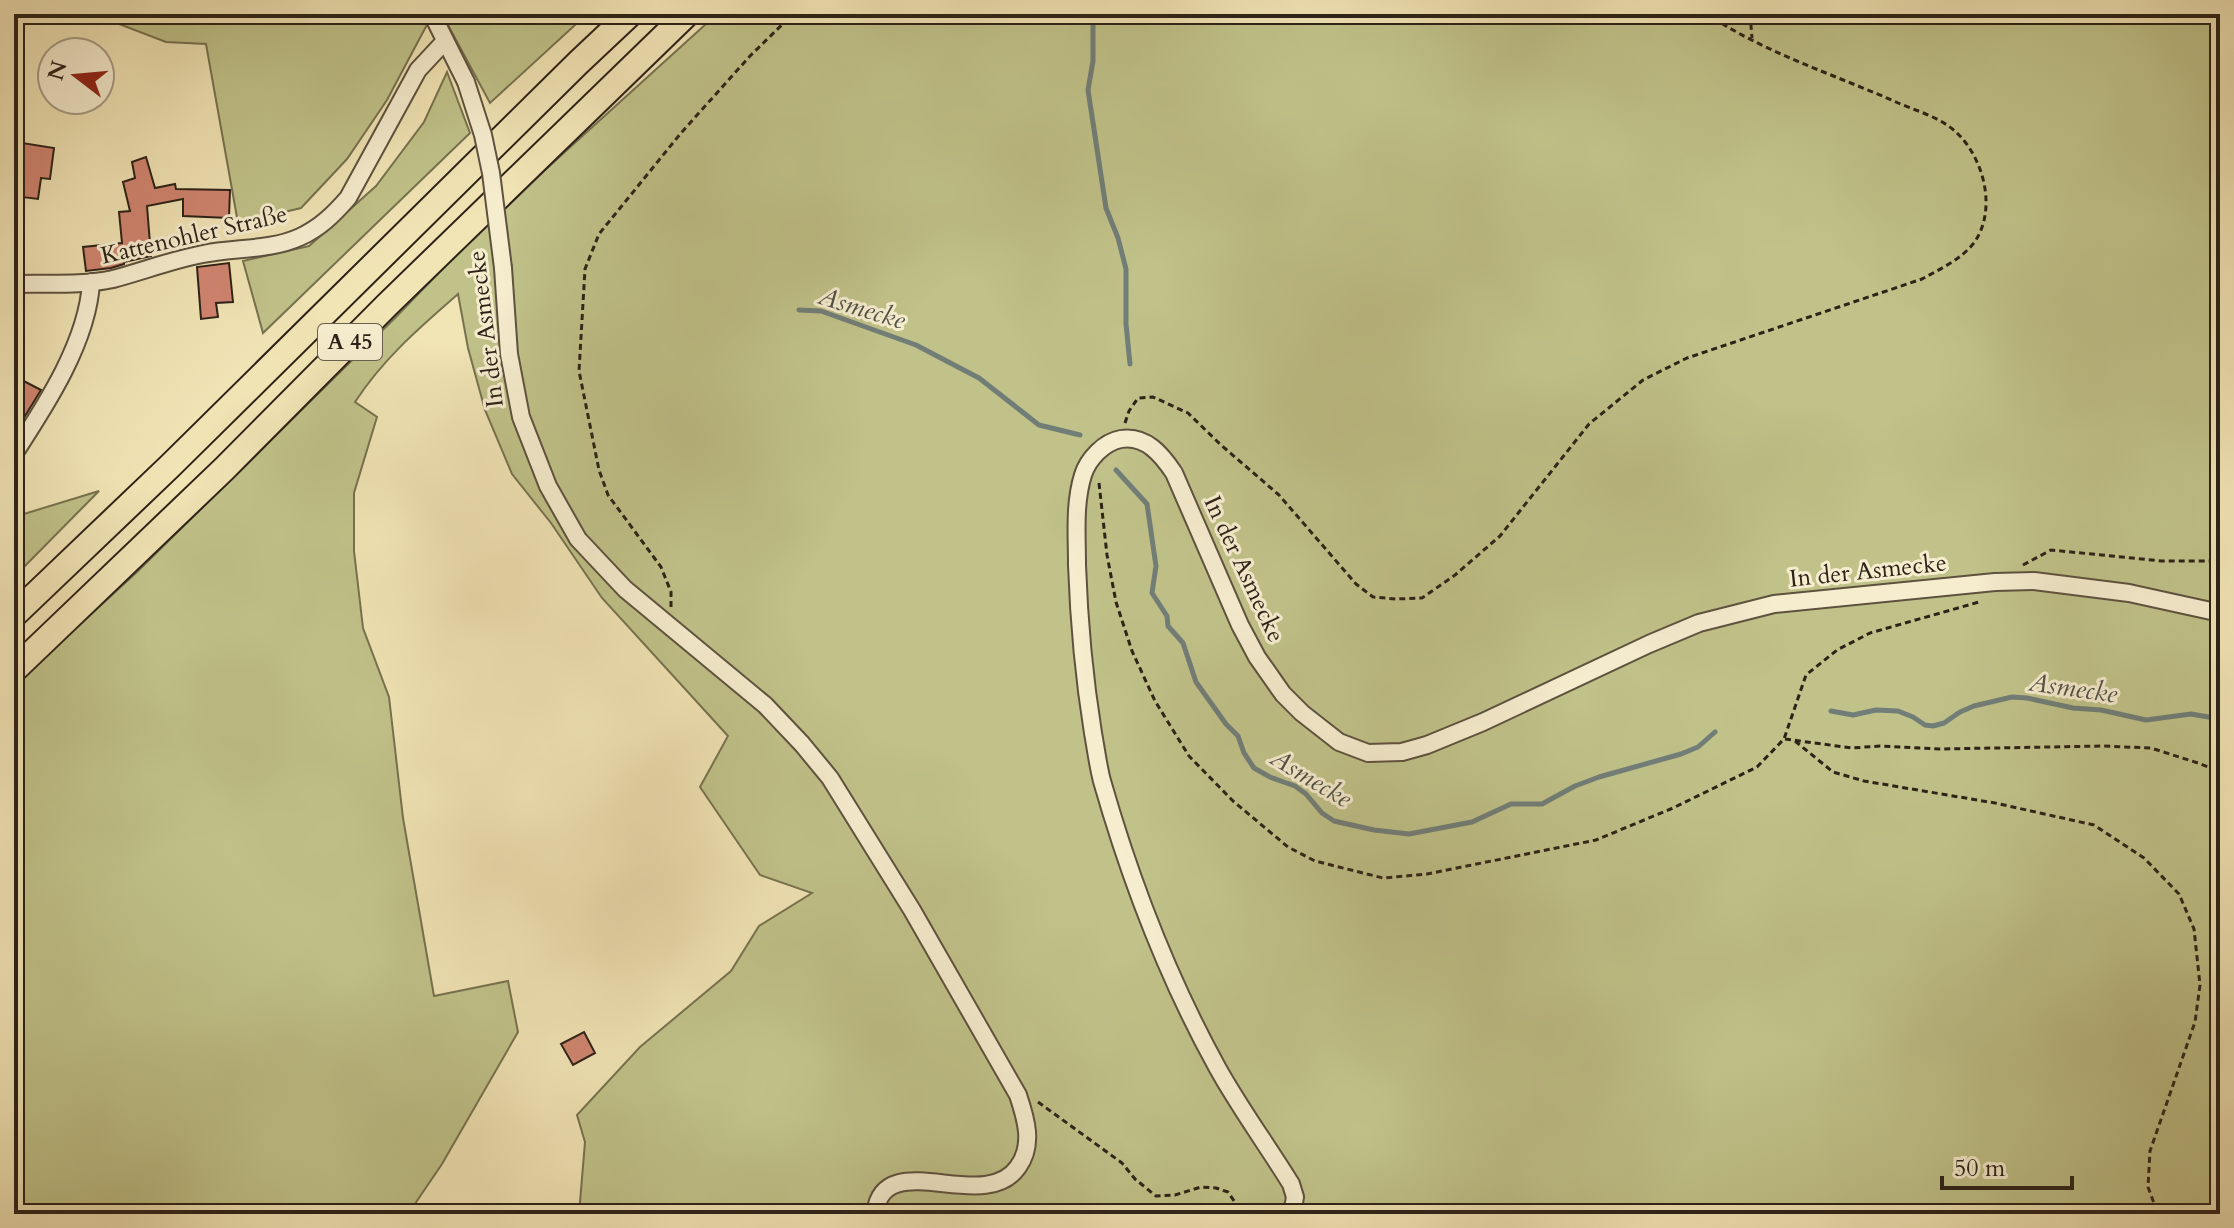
<svg xmlns="http://www.w3.org/2000/svg" width="2234" height="1228" font-family="Cardo,serif">
<rect width="100%" height="100%" fill="#f1e4b5"/>
<filter id="stains"><feTurbulence type="fractalNoise" baseFrequency=".0025" numOctaves="4"/><feColorMatrix values="0 0 0 0 .2 0 0 0 0 .09 0 0 0 0 .02 0 0 0 .5 -.17"/></filter>
<radialGradient id="worn" r=".72"><stop offset=".6" stop-color="#630" stop-opacity="0"/><stop offset="1" stop-color="#630" stop-opacity=".3"/></radialGradient>
<path fill="#c0c289" stroke="#767250" stroke-width="2" d="M93,14h334l3,5 -43,81 -40,59 -46,49 -63,15 -32,-179 -40,-2z
M442,14h145l-97,89z
M717,14h1503v1200h-1641l6,-72 -8,-27 63,-68 91,-76 28,-45 53,-33 -52,-18 -60,-88 28,-51 -126,-138 -51,-75 -39,-49 -27,-64 -17,-62 -10,-54c-38,33 -75,65 -103,108l22,15 -23,76v58l9,77 26,69 14,121 31,178 74,-15 10,51 -76,132 -34,50h-394v-529l123,-113 258,-254 66,-68 63,-61z
M447,72l23,61 -207,200 -20,-72 66,-15 67,-60 48,-64z
M99,491l-85,86v-60z"/>
<g fill="none" stroke-linecap="round" stroke-linejoin="round">
<path stroke="#717e78" stroke-width="5" d="M1093,14v47l-5,29 18,118 12,30 8,31v55l4,40
M799,310l22,1 95,34 63,33 60,47 41,10
M1116,470l31,34 9,62 -4,27 15,23 1,10 15,17 13,39 30,42 12,12 6,17 10,15 16,9 25,9 11,8 16,19 12,8 40,9 35,4 63,-12 39,-18h31l33,-18 24,-9 82,-23 17,-7 17,-15
M1831,711l22,4 23,-5 22,1 15,6 12,8 8,1 11,-3 16,-11 14,-6 38,-9 15,1 46,10 28,2 45,10 45,-6 29,5"/>
</g>
<path fill="#d08570" stroke="#2d2218" stroke-width="2" d="M22,143l32,5 -4,31 -9,-1 -3,21 -24,-3z
M146,157l9,31 20,-4 1,5 54,1 -1,28 -46,-2v-17l-36,7 4,50 -27,6v2l-13,4 -25,3 -3,-24 39,-4 -3,-31 11,-1 -7,-29 12,-4 -3,-16z
M229,263l4,39 -17,1 2,14 -17,2 -4,-52z
M14,376l27,14 -27,44z
M584,1032l11,21 -22,12 -12,-21z"/>
<g fill="none" stroke-linecap="round" stroke-linejoin="round">
<g stroke="#5e523f" stroke-width="20">
<path id="minor" d="M432,14l34,68
M503,268l6,86 12,63 27,69 30,53 47,50 140,116 37,39 28,34 82,132 106,185c8,24 16,50 0,72 -34,49 -135,-23 -143,47
M14,284c32,-1 68,2 99,-5 30,-8 59,-19 90,-25 33,-7 66,-3 97,-17 20,-9 34,-23 48,-39l70,-128 27,-29
M14,454c32,-49 74,-113 77,-172
M1292,1214l3,-17 -4,-13c-24,-39 -52,-77 -74,-117 -49,-89 -87,-188 -115,-286 -4,-15 -6,-32 -9,-48 -9,-56 -14,-111 -16,-168 0,-30 -3,-61 6,-90 5,-16 21,-33 38,-36 25,-4 41,16 53,34l66,152 17,32 26,37 19,19 37,29 29,11 34,-1 25,-7 56,-23 166,-78 50,-21 75,-19 221,-22 39,-1 95,12 91,20"/>
</g>
<g stroke="#2d2218" stroke-width="28">
<path id="highway" d="M14,615l156,-149 409,-404 51,-48
M14,670l210,-201 163,-164 300,-291"/>
</g>
<path stroke="#2d2218" stroke-width="3" stroke-dasharray="6 4" stroke-linecap="butt" d="M1750,14l2,24
M1125,423l4,-12 9,-13 15,-1 35,16 33,32 58,50 77,89 17,13 23,2 26,-1 33,-23 45,-39 89,-112 54,-44 44,-22 235,-79c18,-10 38,-19 51,-35 27,-35 9,-96 -26,-119 -15,-10 -35,-16 -51,-23 -63,-28 -131,-49 -189,-88
M1099,483l8,72 9,47 16,49 23,50 34,55 44,45 55,46 27,14 68,17 44,-4 169,-34 77,-32 84,-41 27,-28 22,-64 31,-25 33,-17 109,-31
M2023,565l28,-15 111,11h58
M671,607v-15l-10,-25 -53,-72 -9,-25 -20,-99 6,-102 14,-35 82,-101 69,-77 43,-42
M1785,739l67,9 28,-2 60,3 163,-3 48,2 50,16 19,8
M1795,741l38,31 31,9 131,22 99,22 50,33 35,36 15,35 6,56 -5,37 -45,129 -2,36 10,27
M1038,1102l84,61 13,16 21,17 19,-1 26,-8 15,1 12,4 15,22"/>
<use href="#minor" stroke="#f6edcf" stroke-width="16"/>
<use href="#highway" stroke="#f1e4b5" stroke-width="24"/>
<g stroke="#5e523f" stroke-width="20" stroke-linecap="butt">
<path id="minor-bridge" d="M466,82l17,53 8,38 12,95"/>
</g>
<use href="#minor-bridge" stroke="#f6edcf" stroke-width="16"/>
</g>
<g text-anchor="middle" dominant-baseline="central" stroke-width="6" stroke-linejoin="round" paint-order="stroke">
<rect fill="#f6edcf" stroke="#695f4f" stroke-width="2" x="318" y="324" width="64" height="36" rx="6"/>
<g font-size="22" font-weight="bold" fill="#2d2218">
<text x="350" y="342">A 45</text>
</g>
<g font-size="24" fill="#2d2218" stroke="#f6edcf">
<text transform="translate(194 235) rotate(-13)">Kattenohler Straße</text>
<text transform="translate(486 329) rotate(-97)">In der Asmecke</text>
<text transform="translate(1244 569) rotate(65)">In der Asmecke</text>
<text transform="translate(1868 571) rotate(-6)">In der Asmecke</text>
</g>
<g font-size="26" font-style="italic" fill="#4f5048" stroke="#f6edcf">
<text transform="translate(862 308) rotate(17)">Asmecke</text>
<text transform="translate(2073 688) rotate(8)">Asmecke</text>
<text transform="translate(1311 778) rotate(31)">Asmecke</text>
</g>
</g>
<rect width="2234" height="1228" fill="none" stroke="#f1e4b5" stroke-width="48"/>
<rect x="16" y="16" width="2202" height="1196" fill="none" stroke="#2d2218" stroke-width="4"/>
<rect x="24" y="24" width="2186" height="1180" fill="none" stroke="#2d2218" stroke-width="2"/>
<g transform="translate(76 76) rotate(286)"><circle r="38" fill="#f6edcf" stroke="#a69c86" stroke-width="2"/>
<path d="M0-6L14 30L0 20L-14 30Z" fill="#8f2418"/>
<text y="-12" font-size="22" font-weight="bold" text-anchor="middle" fill="#2d2218">N</text>
</g>
<path d="M1942 1176v12h130v-12" fill="none" stroke="#2d2218" stroke-width="4"/>
<text x="1954" y="1176" font-size="24" fill="#2d2218" stroke="#f6edcf" stroke-width="6" paint-order="stroke">50 m</text>
<rect width="100%" height="100%" filter="url(#stains)"/>
<rect width="100%" height="100%" fill="url(#worn)"/>
</svg>
